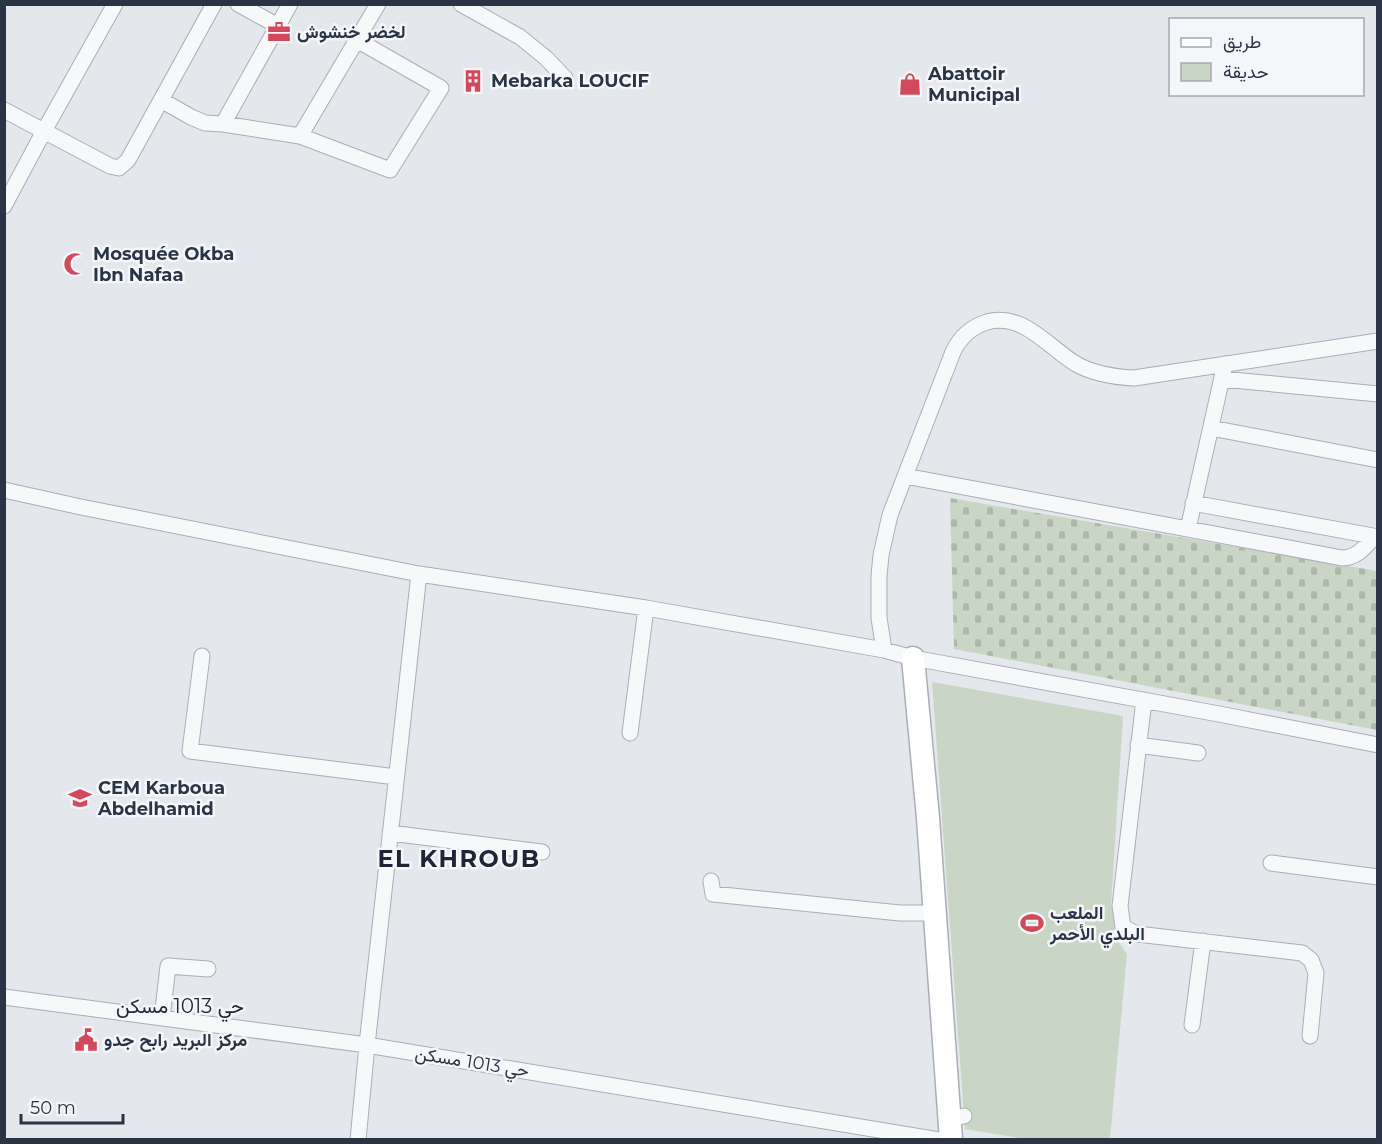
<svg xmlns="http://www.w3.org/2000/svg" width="1382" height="1144" font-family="Montserrat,Vazirmatn,sans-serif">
<defs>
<pattern id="cemetery-stones" width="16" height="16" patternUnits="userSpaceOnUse" patternTransform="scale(1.5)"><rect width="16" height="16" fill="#c9d6c5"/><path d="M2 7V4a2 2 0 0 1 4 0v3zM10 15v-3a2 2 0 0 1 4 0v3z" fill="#adb8ab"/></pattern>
</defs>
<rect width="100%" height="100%" fill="#e4e7ec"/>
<path fill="url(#cemetery-stones)" d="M950,498l427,73v159l-423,-81z"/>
<path fill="#c9d6c5" d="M932,682l191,34 -12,189 7,36 9,13 -17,185h-85l-60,-10z"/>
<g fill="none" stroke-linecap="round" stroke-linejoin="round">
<g stroke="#a9aeb7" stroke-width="17">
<path id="street" d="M238,4l40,22
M461,4l59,33 26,21 19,20
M161,100l30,17 14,6 18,1 77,12 90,34 51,-82 -84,-48
M4,110l106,56 9,2 9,-8 86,-156
M223,124l67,-120
M300,136l78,-132
M4,206l40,-75 71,-127
M1222,379l156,15
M1211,428l167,32
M905,476l437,82c15,0 23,-11 32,-21
M4,490l77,17 338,67 227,34 238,42 29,8 306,56 159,31
M1193,503l185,34
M1188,529l37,-165
M884,650l-5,-32v-42l2,-21 9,-40 63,-163c7,-15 18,-25 34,-30 36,-10 61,25 89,42 18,10 37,13 58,14l244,-37
M202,656l-12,95 206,26
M1144,700l-24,206 3,21 14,7 165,19 9,7 5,13 -6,63
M630,733l16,-125
M1138,745l60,8
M390,833l152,19
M1271,863l107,14
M711,881l2,13 187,19h35
M4,997l363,48 572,95
M162,1018l6,-52 40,3
M1192,1025l11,-84
M949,1119l15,-3
M358,1140l9,-95 52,-471"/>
</g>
<g stroke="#a9aeb7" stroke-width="25">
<path id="secondary" d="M913,658l15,160 23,322"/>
</g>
<use href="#street" stroke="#f7f8fa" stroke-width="15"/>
<use href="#secondary" stroke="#fff" stroke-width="22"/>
</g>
<defs>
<g id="office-bare" transform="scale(1.8)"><path d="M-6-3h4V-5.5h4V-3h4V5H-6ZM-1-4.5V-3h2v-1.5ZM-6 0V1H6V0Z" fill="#d1495b" stroke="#f4f6f9" stroke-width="2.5" paint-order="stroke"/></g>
<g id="building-bare" transform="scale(1.8)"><path d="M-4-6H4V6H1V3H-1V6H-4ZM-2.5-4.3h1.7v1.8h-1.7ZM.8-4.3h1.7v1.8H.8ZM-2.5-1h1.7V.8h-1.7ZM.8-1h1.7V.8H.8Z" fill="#d1495b" stroke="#f4f6f9" stroke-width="2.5" paint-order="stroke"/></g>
<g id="shop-bare" transform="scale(1.8)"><path d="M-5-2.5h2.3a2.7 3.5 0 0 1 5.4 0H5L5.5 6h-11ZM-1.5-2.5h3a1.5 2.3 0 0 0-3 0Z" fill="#d1495b" stroke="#f4f6f9" stroke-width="2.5" paint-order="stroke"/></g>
<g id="mosque-bare" transform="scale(1.8)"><path d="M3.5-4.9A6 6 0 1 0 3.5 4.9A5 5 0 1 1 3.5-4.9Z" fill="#d1495b" stroke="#f4f6f9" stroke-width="2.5" paint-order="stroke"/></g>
<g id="school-bare" transform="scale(1.8)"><path d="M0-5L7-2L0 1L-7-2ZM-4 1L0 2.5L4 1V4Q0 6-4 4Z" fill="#d1495b" stroke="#f4f6f9" stroke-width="2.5" paint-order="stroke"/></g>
<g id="stadium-bare" transform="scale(1.8)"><path d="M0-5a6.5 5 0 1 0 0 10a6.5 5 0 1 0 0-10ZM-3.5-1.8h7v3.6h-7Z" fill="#d1495b" stroke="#f4f6f9" stroke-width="2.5" paint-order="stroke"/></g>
<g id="civic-bare" transform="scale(1.8)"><path d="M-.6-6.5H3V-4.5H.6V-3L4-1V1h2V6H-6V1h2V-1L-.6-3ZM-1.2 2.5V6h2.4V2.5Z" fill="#d1495b" stroke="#f4f6f9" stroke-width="2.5" paint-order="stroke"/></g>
</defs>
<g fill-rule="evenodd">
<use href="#office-bare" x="279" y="32"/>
<use href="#building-bare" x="473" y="81"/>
<use href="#shop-bare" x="910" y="84"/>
<use href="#mosque-bare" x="75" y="264"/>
<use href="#school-bare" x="80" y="798"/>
<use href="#stadium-bare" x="1032" y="923"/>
<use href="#civic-bare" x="86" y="1040"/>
</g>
<g text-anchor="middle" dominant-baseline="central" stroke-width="5" stroke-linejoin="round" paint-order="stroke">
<g font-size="18" font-weight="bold" fill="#2b3445" stroke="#f4f6f9" text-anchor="start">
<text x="297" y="32">لخضر خنشوش</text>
<text x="928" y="74">Abattoir<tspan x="928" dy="21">Municipal</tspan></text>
<text x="491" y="81">Mebarka LOUCIF</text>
<text x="93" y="254">Mosquée Okba<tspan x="93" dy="21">Ibn Nafaa</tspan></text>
<text x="98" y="788">CEM Karboua<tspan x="98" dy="21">Abdelhamid</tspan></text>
<text x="1050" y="913">الملعب<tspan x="1050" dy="21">البلدي الأحمر</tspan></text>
<text x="104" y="1040">مركز البريد رابح جدو</text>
</g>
<g font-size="18" fill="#2b3445" stroke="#f4f6f9">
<text transform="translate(472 1062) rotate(9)">حي 1013 مسكن</text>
</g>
<g font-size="20" fill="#1d2536" stroke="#f4f6f9">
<text x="180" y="1006">حي 1013 مسكن</text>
</g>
<g font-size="24" font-weight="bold" letter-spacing="1.5" fill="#1d2536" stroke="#f4f6f9">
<text x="459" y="858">EL KHROUB</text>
</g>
</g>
<rect width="1382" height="1144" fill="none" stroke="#2b3445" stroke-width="12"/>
<rect x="1169" y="18" width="195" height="78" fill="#f4f6f9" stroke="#a4a8b1" stroke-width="1.5"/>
<rect x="1181" y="38" width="30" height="9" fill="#ffffff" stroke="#a4a8b1" stroke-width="1.5"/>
<text x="1223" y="48" font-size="18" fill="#2b3445">طريق</text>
<rect x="1181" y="63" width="30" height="18" fill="#c9d6c5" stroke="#a4a8b1" stroke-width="1.5"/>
<text x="1223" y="78" font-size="18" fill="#2b3445">حديقة</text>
<path d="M21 1114v9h102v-9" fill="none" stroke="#2b3445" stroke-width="3"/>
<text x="30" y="1114" font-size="18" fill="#2b3445" stroke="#f4f6f9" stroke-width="4.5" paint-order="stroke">50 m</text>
</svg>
